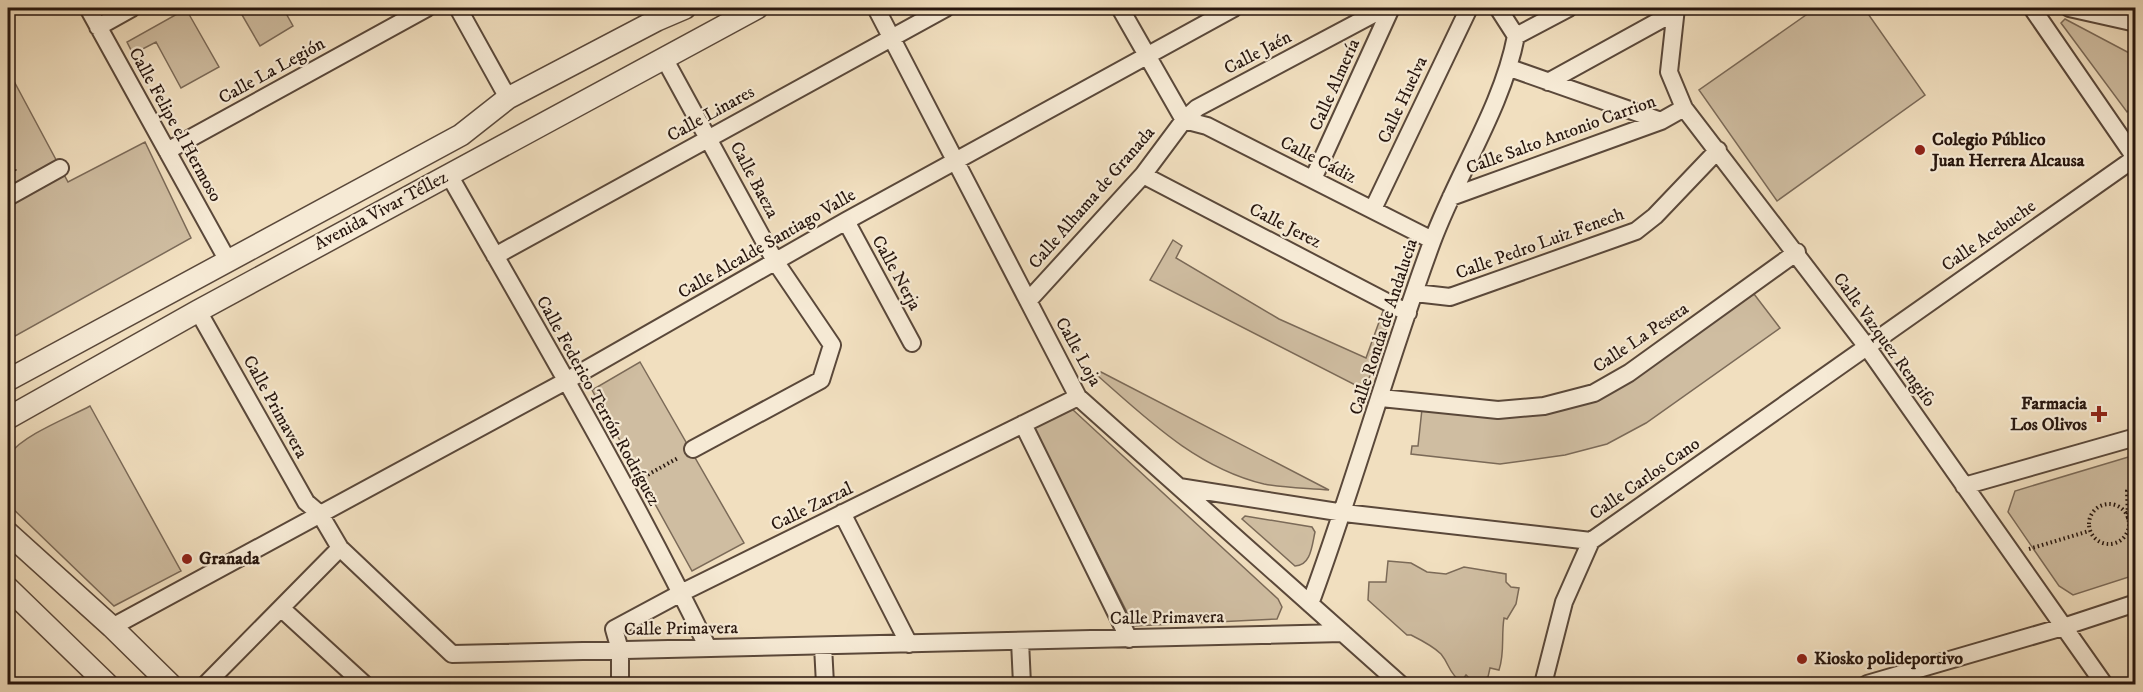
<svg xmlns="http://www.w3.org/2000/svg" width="2143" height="692" font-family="'IM FELL DW Pica',serif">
<rect width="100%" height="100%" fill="#f1dfbf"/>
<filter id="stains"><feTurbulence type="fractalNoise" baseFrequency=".00333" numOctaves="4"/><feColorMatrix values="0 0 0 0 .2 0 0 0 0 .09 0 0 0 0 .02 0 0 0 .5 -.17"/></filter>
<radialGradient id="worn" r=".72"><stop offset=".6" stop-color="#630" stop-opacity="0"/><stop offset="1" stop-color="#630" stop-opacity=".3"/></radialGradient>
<path fill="#cfbda1" stroke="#7b6a58" stroke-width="1.5" d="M238,8h45l10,18 -33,20z
M1816,8h48l61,87 -148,106 -78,-111z
M186,9l33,58 -38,21 -25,-46 -23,12 -6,-12z
M2065,19l70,37v49l-8,7 -66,-89z
M8,70l60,112 77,-40 46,96 -183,102z
M1173,240l9,6 -6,12 103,61 87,39 17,-47 8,4 -26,75 -215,-110z
M1754,294l26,34 -134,95 -39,21 -42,11 -65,9 -89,-10 1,-8h6l4,-37 173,-12z
M640,362l104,181 -52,28 -100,-181z
M1101,372l228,118c-21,-2 -45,-2 -65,-6 -67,-16 -116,-64 -166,-108z
M90,406l91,165 -67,35 -105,-101 -1,-5c-1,-13 -5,-36 2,-46 13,-19 60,-37 80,-48z
M1072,409l206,190 4,8 -5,12 -143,7 -100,-198z
M2135,455v120l-62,20 -14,-9 -51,-74 7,-21z
M1245,516l67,11 3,5c-3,13 -4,34 -20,34l-53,-47z
M1388,561l23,2 16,9 19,2 18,-7 42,7v8l5,5 8,1 -3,16 -9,15 -3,-1c-3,19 1,34 -5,52l-9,-2 -2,9 -15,5 -7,-7 -5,7c-13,-10 -11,-17 -20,-28 -8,-8 -20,-14 -30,-19h-4l-39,-35 1,-18h17z"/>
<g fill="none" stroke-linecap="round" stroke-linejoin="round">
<g stroke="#5a483a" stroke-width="20">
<path id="minor" d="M88,8l140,253
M458,8l50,90
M876,8l202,389 322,287
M1120,8l64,112
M1676,8l-7,64 15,36 183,239 237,337
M2032,8l104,151
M2069,8l67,15
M98,27l34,-19
M1516,36l53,-28
M664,58l111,203 57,84 -11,35 -128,69
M1510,68l151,53
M1548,82l127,-70
M1184,120l23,6 225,114
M167,151l260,-143
M449,175c89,156 181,312 259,473
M1143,175l265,138
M1313,179l78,-171
M8,197l52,-29
M1451,197l210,-76 23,-13
M1373,209l96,-201
M846,221l66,122
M495,256l451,-248
M1415,293l35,4 186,-66 19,-15 63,-66
M1028,301l115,-126 41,-55 13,-12 188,-100
M198,311l108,191 14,12 20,34 112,106 891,-21
M1381,398l117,12 46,-4 50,-13 35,-20 168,-121
M1023,424l106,215
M1964,486l172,-49
M1179,487l165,26 247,28 544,-383
M842,513l67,131
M1310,604c44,-119 78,-243 122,-362 26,-70 70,-134 84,-206l-18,-28
M282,609l82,75
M112,627l454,-246 280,-160 388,-213
M1020,641l2,43
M823,646l2,38
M206,684l134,-136
M620,684v-34l-6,-21 67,-36 397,-196
M1543,684l21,-82 27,-61
M1867,684l196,-57 73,-24"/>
</g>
<g stroke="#5a483a" stroke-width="24">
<path id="tertiary" d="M8,380l453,-245 47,-37 149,-78 28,-12
M8,418l190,-107 559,-303
M8,533l104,94 58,57
M8,588l99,96"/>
</g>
<path stroke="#27160e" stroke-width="4" stroke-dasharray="1.5 3" stroke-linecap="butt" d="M8,158l8,15
M640,479l38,-21
M2136,480l-9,11 1,27 8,11
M2089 524a20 20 0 1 1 40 0a20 20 0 1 1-40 0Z
M2029,549l60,-18"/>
<use href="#minor" stroke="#f6ead5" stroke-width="16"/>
<use href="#tertiary" stroke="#f6ead5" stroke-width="21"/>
</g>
<g fill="#8f2418" stroke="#f6ead5" stroke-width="2">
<circle cx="1920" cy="150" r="6"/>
<path d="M2096 405h6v6h6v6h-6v6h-6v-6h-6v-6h6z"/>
<circle cx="187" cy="559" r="6"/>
<circle cx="1802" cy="659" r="6"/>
</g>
<g text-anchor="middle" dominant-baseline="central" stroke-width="4.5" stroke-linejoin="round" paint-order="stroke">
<g font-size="18" fill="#27160e" stroke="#f6ead5">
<text transform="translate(1258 53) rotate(-28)">Calle Jaén</text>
<text transform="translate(272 71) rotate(-29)">Calle La Legión</text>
<text transform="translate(1335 85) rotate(-66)">Calle Almería</text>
<text transform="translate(1403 100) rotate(-65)">Calle Huelva</text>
<text transform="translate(711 114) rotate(-29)">Calle Linares</text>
<text transform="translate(175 125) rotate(61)">Calle Felipe el Hermoso</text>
<text transform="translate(1561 135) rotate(-20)">Calle Salto Antonio Carrion</text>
<text transform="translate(1318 160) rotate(27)">Calle Cádiz</text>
<text transform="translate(754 180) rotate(62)">Calle Baeza</text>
<text transform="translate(1092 198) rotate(-49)">Calle Alhama de Granada</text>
<text transform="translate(381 211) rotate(-28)">Avenida Vivar Téllez</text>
<text transform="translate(1285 226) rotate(27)">Calle Jerez</text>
<text transform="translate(1989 236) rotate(-35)">Calle Acebuche</text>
<text transform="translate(767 244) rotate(-30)">Calle Alcalde Santiago Valle</text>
<text transform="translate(1540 244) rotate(-20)">Calle Pedro Luiz Fenech</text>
<text transform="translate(896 273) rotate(61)">Calle Nerja</text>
<text transform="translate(1384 327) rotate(-72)">Calle Ronda de Andalucia</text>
<text transform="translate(1641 338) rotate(-34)">Calle La Peseta</text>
<text transform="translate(1884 340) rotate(54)">Calle Vazquez Rengifo</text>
<text transform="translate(1078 352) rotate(61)">Calle Loja</text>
<text transform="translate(598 401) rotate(61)">Calle Federico Terrón Rodríguez</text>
<text transform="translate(275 407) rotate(61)">Calle Primavera</text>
<text transform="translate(1645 479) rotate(-35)">Calle Carlos Cano</text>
<text transform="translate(812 507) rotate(-26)">Calle Zarzal</text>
<text transform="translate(1167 618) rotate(-1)">Calle Primavera</text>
<text transform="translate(681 629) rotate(-1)">Calle Primavera</text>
</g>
<g font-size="18" font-weight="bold" fill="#27160e" stroke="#f6ead5" text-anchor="start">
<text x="1932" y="140">Colegio Público<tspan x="1932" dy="21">Juan Herrera Alcausa</tspan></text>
<text x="2087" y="404" text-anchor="end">Farmacia<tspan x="2087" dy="21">Los Olivos</tspan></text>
<text x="199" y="559">Granada</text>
<text x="1814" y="659">Kiosko polideportivo</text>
</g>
</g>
<rect width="2143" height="692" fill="none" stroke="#f1dfbf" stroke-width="30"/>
<rect x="9" y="9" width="2125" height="674" fill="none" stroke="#27160e" stroke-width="3"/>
<rect x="15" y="15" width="2113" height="662" fill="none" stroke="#27160e" stroke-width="1.5"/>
<rect width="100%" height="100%" filter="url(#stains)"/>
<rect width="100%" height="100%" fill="url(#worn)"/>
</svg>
